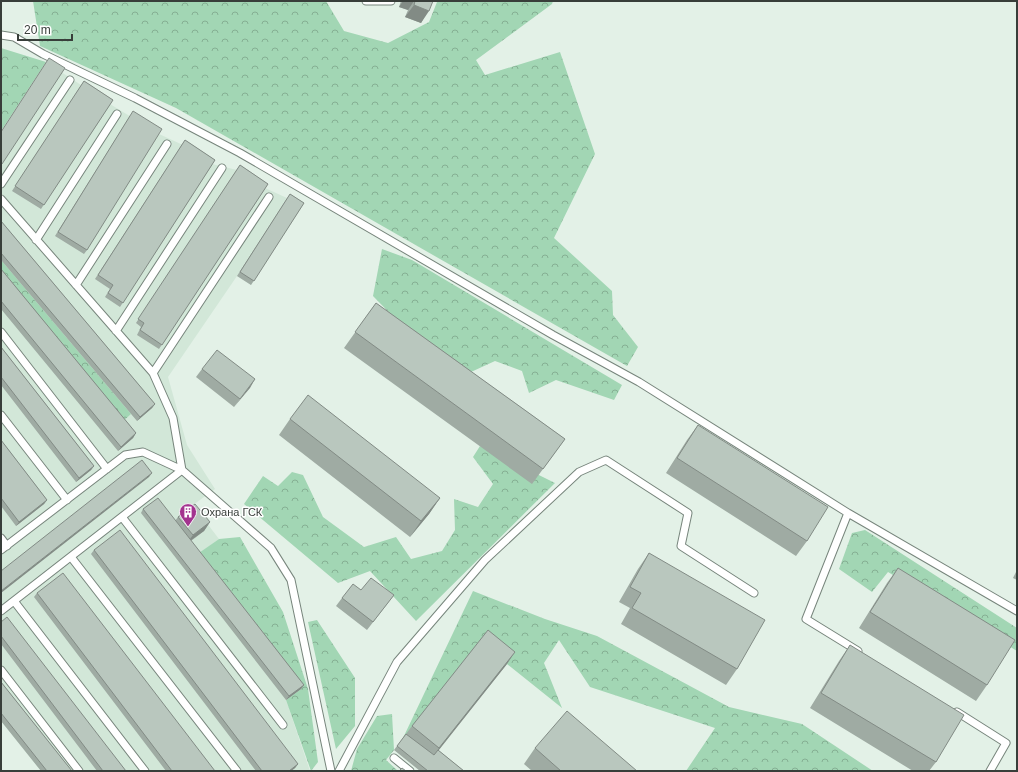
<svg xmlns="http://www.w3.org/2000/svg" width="1018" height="772" font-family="Arial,sans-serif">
<defs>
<pattern id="forest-crowns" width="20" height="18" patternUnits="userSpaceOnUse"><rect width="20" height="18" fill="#a2d6b4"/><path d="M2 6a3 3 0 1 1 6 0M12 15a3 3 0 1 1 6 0" fill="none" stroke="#85af93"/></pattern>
</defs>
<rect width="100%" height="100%" fill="#e3f1e7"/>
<path fill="#d2e7d8" d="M46,62l64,42 49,30 24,11 29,19 25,6 28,18 22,10 14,9 -50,78 -14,-9 -69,101 19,68 28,44 -22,16 26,34 -22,16 104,134 -15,11 24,71h-269l-40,-50v-590z"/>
<path fill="url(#forest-crowns)" d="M33,1h293l18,30 44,12 41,-21 8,-20 3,-1h113l-1,3 -76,56 9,15 75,-23 35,102 -41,84 58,53 1,24 25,32 -11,19 -451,-258 -136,-62z
M1,48l45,14 -45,69z
M382,249l30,11 210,125 -8,15 -58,-20 -27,13 -7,-22 -27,-10 -24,11 -57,-34 -41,-42z
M1,260l130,154 -10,9 -120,-147z
M480,446l75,37 -139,138 -46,-50 -32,12 -94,-79 19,-28 15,10 14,-14 11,3 20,42 41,30 32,-10 15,22 31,-8 13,-21 -1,-31 24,8 15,-23 -20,-27z
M865,530l152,98v23l-129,-79 -16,20 -33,-23 13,-36z
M240,537l43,75 25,77 10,73 -7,9 -25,-71 15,-11 -105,-134 23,-16z
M473,591l72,28 52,17 132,71 73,17 71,47h-187l29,-43 -125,-41 -31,-47 -15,23 18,45 -55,-44 -104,74z
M317,620l38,58v48l-19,23 -28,-127z
M392,714l2,36 -8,10 12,11h-47l6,-22 20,-33z"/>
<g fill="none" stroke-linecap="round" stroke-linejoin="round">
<g stroke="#77857c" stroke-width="9">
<path id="lane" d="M366,1h25
M1,35l13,2 29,17 92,44 105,55 313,182 86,47 209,131 169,98
M1,184l69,-104
M1,199l152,174 20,45 9,52 -39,-18 -18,3 -124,95
M36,240l81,-126
M76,285l91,-141
M116,331l106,-163
M1,332l106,137
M153,373l116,-176
M1,415l66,85
M848,513l-42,106 52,32
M122,517l161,208
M1,538l6,8
M71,557l166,214
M14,601l131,170
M1,611l181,-141 89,78 20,32 40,191
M1,670l78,101
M957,712l49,31 -16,28
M394,758l16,13
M339,771l58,-109 88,-102 94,-88 27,-12 82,53 -7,33 73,47"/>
</g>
<use href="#lane" stroke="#fff" stroke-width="7"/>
</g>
<path fill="#9faba3" d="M401,1h32l-12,22 -16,-6 3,-7 -9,-3z
M84,81l29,19 -72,109 -29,-18z
M130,116l-43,134 -3,4 -29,-18z
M185,140l30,20 -95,147 -15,-10 5,-8 -15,-10z
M240,165l28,19 -109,165 -22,-14 4,-8 -5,-4z
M290,194l14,9 -53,82 -14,-9z
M1,221l154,183 -3,4 -15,13 -136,-161z
M1,269l135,164 -3,5 -15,13 -117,-142z
M376,303l189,136 -33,45 -188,-136z
M1,347l93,119 -3,4 -15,12 -75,-97z
M202,369l53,10 -21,28 -38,-30z
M290,419l150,79 -11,16 -19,23 -131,-102z
M698,425l109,116 -11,15 -130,-83 21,-33z
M1,440l46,60 -3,4 -28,22 -15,-20z
M143,509l32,12 3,-4 32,5 -6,9 -13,10 113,144 -3,4 -15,11 -145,-187z
M94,550l204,214 -3,4 -4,3h-35l-165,-217z
M649,553l88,116 -11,16 -105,-61 9,-16 -11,-6 19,-33z
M898,568l89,117 -11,16 -117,-73 28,-45z
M1017,570v10l-4,-2z
M361,590l33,5 -27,35 -31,-24 6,-8z
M37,593l178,178h-49l-132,-174z
M1,622l125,149h-29l-96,-127z
M850,645l86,117 -7,9h-16l-103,-63 29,-47z
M507,664l-69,86 26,21h-44l-26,-21 18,-24z
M1,682l71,89h-31l-40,-50z
M535,748l102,23h-105l-8,-7z"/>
<path fill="#828b85" d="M403,1h11l-6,9 -9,-3z
M414,5l15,6 -8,12 -16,-6z
M255,379l-5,9 -16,19z
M155,404l-3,4 -15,13 3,-4z
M136,433l-3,5 -15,13 3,-4z
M94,466l-3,4 -15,12 3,-4z
M152,473l-3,4 -148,116v-2z
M440,498l-11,16 -19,23 11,-16z
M47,500l-3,4 -28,22 3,-4z
M210,522l-6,9 -17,12 6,-8z
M515,652l-8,12 -76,96 8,-12z
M304,685l-3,4 -15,11 3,-4z
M298,764l-3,4 -4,3h-2z"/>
<path fill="#b9c7be" stroke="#828b85" d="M415,1h18l-4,10 -15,-6z
M49,58l16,10 -63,96h-1v-32z
M84,81l29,19 -69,105 -29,-19z
M133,111l29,18 -75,121 -29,-18z
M185,140l30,20 -92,143 -15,-10 5,-8 -15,-10z
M240,165l28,19 -106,161 -22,-15 4,-7 -6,-4z
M290,194l14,9 -50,78 -14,-9z
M1,221l154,183 -15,13 -139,-164z
M1,269l135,164 -15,14 -120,-146z
M376,303l189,136 -22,30 -188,-137z
M1,347l93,119 -15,12 -78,-101z
M217,350l38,29 -15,20 -38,-30z
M308,395l132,103 -19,23 -131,-102z
M698,425l130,82 -21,34 -130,-83z
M1,440l46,60 -28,22 -18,-24z
M142,460l10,13 -151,118v-20z
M158,498l146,187 -15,11 -146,-187z
M195,504l15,18 -17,13 -15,-18z
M120,530l178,234 -9,7h-27l-168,-221z
M649,553l116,67 -28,49 -105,-61 9,-15 -11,-6z
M898,568l117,72 -28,45 -117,-73z
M63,573l152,198h-43l-135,-178z
M371,578l23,17 -21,27 -31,-24 11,-14 8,6z
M7,617l119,154h-23l-102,-135v-14z
M488,630l27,22 -76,96 -27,-22z
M850,645l114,70 -28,47 -115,-69z
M1,682l71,89h-25l-46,-58z
M567,711l70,60h-76l-26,-23z
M406,734l28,21 4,-5 26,21h-36l-31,-25z
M402,768l4,3h-7z"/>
<defs>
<g id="building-pin" transform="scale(0.9)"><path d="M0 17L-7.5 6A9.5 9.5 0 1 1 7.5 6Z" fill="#a3338f" stroke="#fff"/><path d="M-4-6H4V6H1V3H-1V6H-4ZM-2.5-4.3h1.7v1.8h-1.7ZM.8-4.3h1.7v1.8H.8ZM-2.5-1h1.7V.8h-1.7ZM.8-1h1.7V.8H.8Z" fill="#fff"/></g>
</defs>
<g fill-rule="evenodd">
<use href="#building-pin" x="188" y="512"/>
</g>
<g text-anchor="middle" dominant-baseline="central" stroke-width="3" stroke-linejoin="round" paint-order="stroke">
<g font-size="11" fill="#383e3a" stroke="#fff" text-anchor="start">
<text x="201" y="512">Охрана ГСК</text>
</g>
</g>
<rect width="1018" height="772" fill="none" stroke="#383e3a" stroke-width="4"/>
<path d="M18 34v6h54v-6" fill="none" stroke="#383e3a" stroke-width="2"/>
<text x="24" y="34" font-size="12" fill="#383e3a" stroke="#ffffff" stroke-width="3" paint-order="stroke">20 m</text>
</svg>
